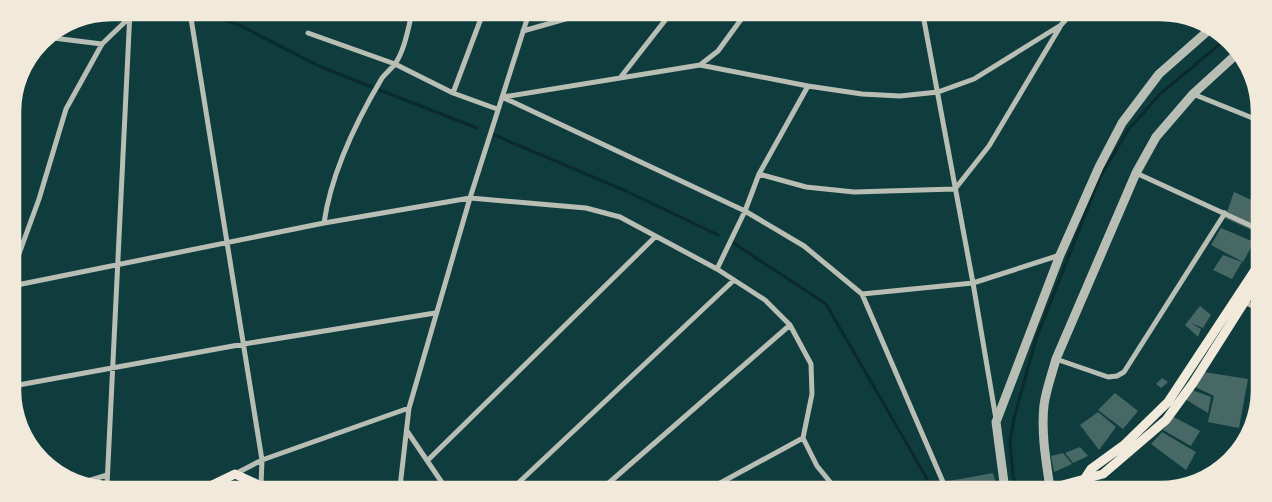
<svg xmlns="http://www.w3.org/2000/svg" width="1272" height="502" font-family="'Open Sans',sans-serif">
<rect width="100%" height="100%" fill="#0f3d3e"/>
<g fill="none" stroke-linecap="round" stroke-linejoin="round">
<path stroke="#0a2a2b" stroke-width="3" d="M199,12l38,12 84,43 156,61
M492,134l134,57 92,44
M732,242l94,62 107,185
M1018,490l-5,-14 -3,-35 4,-23 22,-79 64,-162 28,-47 33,-37 64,-53"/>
</g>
<path fill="#486865" d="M1234,192l24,11v30l-33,-15z
M1221,228l33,14 -11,20 -32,-17z
M1223,255l19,7 -10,17 -19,-9z
M1200,306l11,9 -8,13 -12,-5 10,6 -3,8 -13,-12z
M1204,372l44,7 -9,49 -31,-6 6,-26 -19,-9z
M1162,378l6,4 -7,6 -5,-4z
M1192,390l19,7 -3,16 -23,-14z
M1115,393l23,18 -15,18 -25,-19z
M1098,412l18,15 -17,23 -19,-25z
M1172,416l28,15 -9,15 -28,-16z
M1162,432l34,20 -10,18 -35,-26z
M1080,447l8,9 -15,7 -8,-10z
M1063,453l9,11 -18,8 -3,-16z
M993,473l5,17h-45l-4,-9z"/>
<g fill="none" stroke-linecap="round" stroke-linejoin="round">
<path stroke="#b8beb3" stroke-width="5" d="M190,12l72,448 -1,25
M923,15l50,268 23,136
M523,31l60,-17
M308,33l87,31 58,29 44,16
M45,37l57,7
M700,65l18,-14 27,-37
M620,78l50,-64
M453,93l30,-80
M1193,94l67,27
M502,97l243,114 59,35 58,48 84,195
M503,97l197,-32 108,21 54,8 38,2 38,-4 36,-13 87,-54 8,-9
M1136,173l122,56
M759,174l47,13 48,5 101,-3 34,-43 71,-119
M324,223c7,-49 33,-103 58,-145 4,-5 9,-9 13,-14 10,-15 13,-35 17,-51
M717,269l28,-58 14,-37 49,-88
M12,273l27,-74 27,-90 36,-65 27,-26
M12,286l312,-63 146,-25 116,10 34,9 97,52 48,31 25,25 21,39 1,30 -9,44 14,28 19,23
M862,294l111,-11 87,-28
M1244,302l13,6
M1056,359l52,18 9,-1 7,-4 101,-159
M13,386l231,-42 191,-31
M407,431l38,56
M428,460l227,-223
M235,474l27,-14 147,-52
M1084,479l4,11
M78,484l29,-9
M107,485l23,-474
M400,487l9,-79 61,-210 59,-185
M514,487l220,-207
M603,488l187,-163
M711,488l92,-50
M800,489l3,-3"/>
<path stroke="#b8beb3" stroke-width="9" d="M1050,488c-4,-27 -9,-55 -6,-83 2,-15 8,-31 12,-46l80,-186 20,-36 37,-43 47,-43
M1005,490l-9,-68 64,-167 39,-88 23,-44 37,-49 51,-45"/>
<path stroke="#f1e9da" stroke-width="9" d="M210,486l25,-12 26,12
M1044,490l59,-16 63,-54 27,-37 64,-101
M1077,490l14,-21 33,-24 44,-43 89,-135"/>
</g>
<path d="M0 0H1272V502H0ZM112 20H1160A92 92 0 0 1 1252 112V390A92 92 0 0 1 1160 482H112A92 92 0 0 1 20 390V112A92 92 0 0 1 112 20Z" fill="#f1e9da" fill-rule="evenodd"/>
<path fill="none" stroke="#f1e9da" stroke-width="2.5" d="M112 20H1160A92 92 0 0 1 1252 112V390A92 92 0 0 1 1160 482H112A92 92 0 0 1 20 390V112A92 92 0 0 1 112 20Z"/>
</svg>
